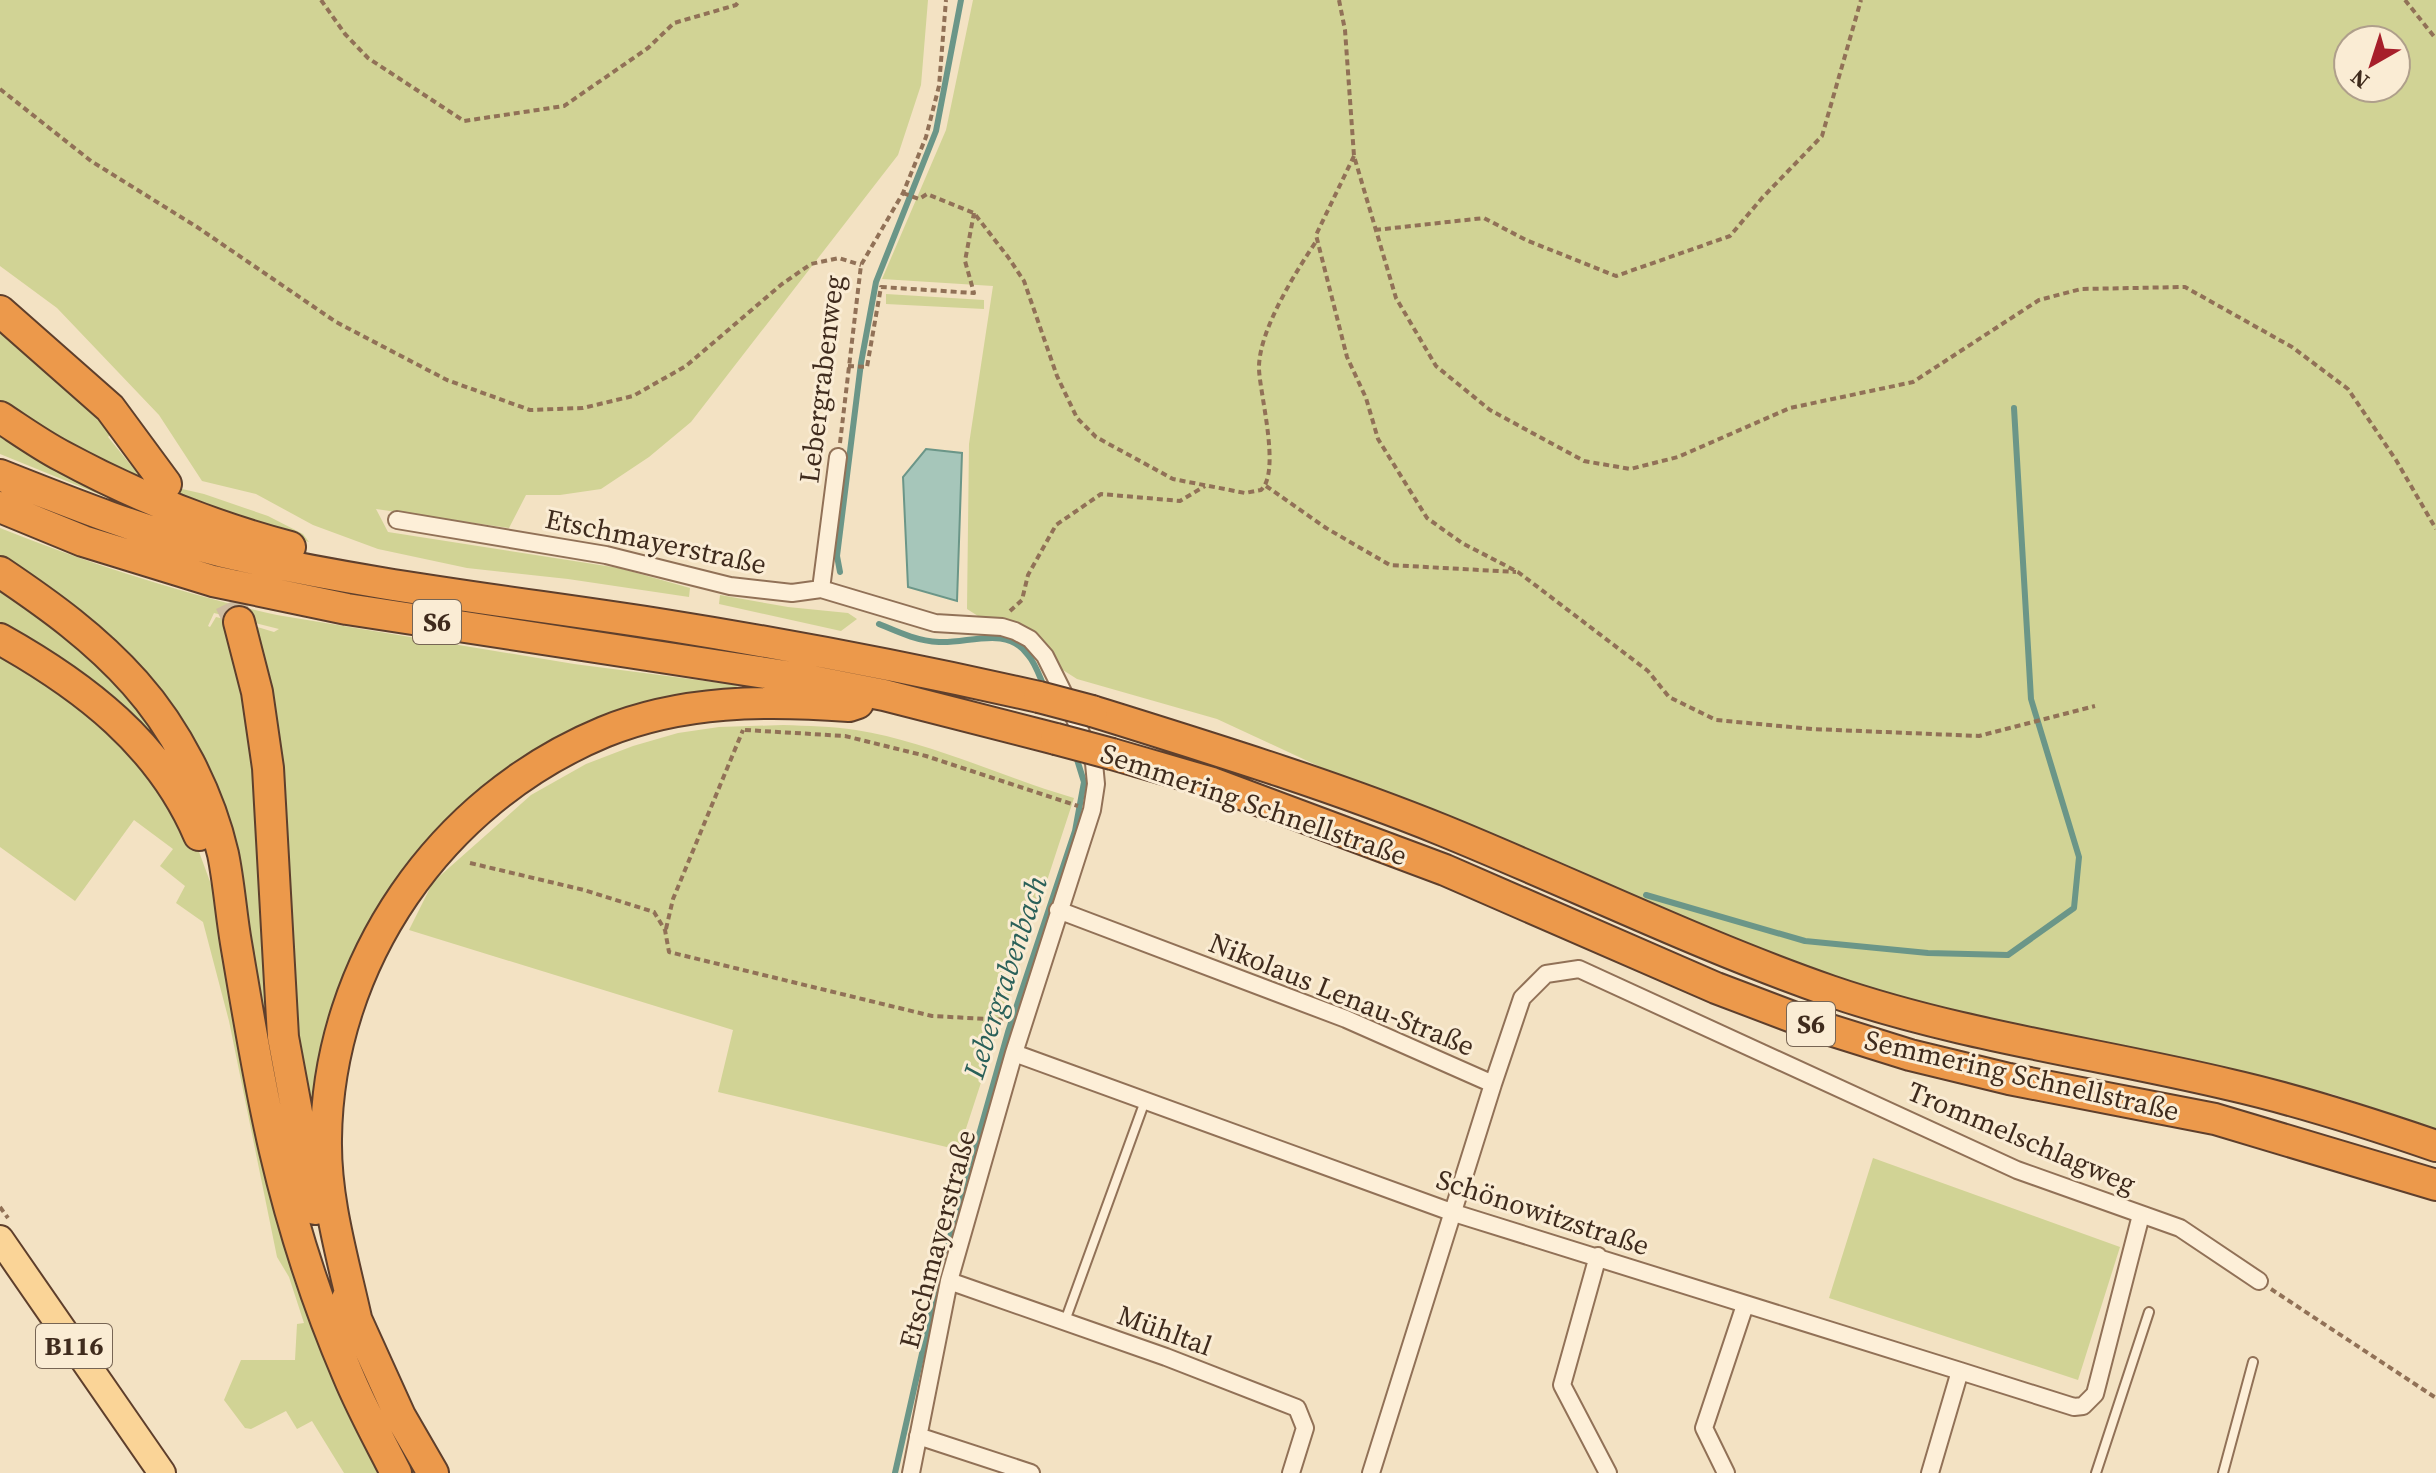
<svg xmlns="http://www.w3.org/2000/svg" width="2436" height="1473" font-family="'Source Serif 4',serif">
<rect width="100%" height="100%" fill="#f3e2c3"/>
<path fill="#d1d395" fill-rule="evenodd" d="M0,0h928l-7,85 -23,70 -207,267 -42,35 -48,32 -41,6h-34l-17,33 -133,-19 12,23 231,36 71,20 -1,9 -121,-18 -101,-11 -89,-19 -65,-24 -57,-31 -54,-13 -43,-66 -102,-107 -57,-42z
M973,0h1463v1129l-104,-35 -324,-66 -207,-58 -472,-199 -112,-52 -140,-40 -110,-70 2,-165 24,-158 -111,-7 64,-149zM2348,40h48v48h-48z
M886,294l98,6v9l-98,-5z
M0,327l100,86 17,29 -7,-7 -2,2 35,43 61,14 64,22 35,18 6,8 -107,-34 -125,-56 -77,-48z
M0,429l131,72 -3,5 -128,-52z
M0,528c90,36 183,66 277,87l297,49 163,21 -2,6 -110,23 -226,172 -81,249 -11,-10 -53,-499 20,6 5,-3 -65,-16 -6,13 2,1 6,-10 12,3 22,77 17,315 -2,1 -23,-118 -48,-143 -194,-193z
M0,585l78,57 57,57 47,76 -182,-146z
M720,595l68,12 60,6 9,6 -16,12 -122,-27z
M0,651l112,75 83,115 17,46 129,510 36,76h-33l-32,-52 -15,8 -11,-18 -35,18 -6,-1 -21,-28 17,-40h54l2,-36 7,-1 -15,-46 -12,-20 -48,-236 -26,-99 -27,-19 9,-17 -25,-20 13,-17 -39,-29 -59,81 -75,-54z
M783,725c25,1 49,1 73,5 75,12 146,47 218,68l-115,352 -241,-58 15,-62 -324,-100 24,-48 98,-87 55,-31 47,-18 45,-13 41,-6z
M1873,1158l247,89 -42,133 -249,-82z"/>
<path fill="#a6c6ba" stroke="#6b9688" stroke-width="2" d="M926,449l36,4 -5,148 -49,-14 -5,-110z"/>
<g fill="none" stroke-linecap="round" stroke-linejoin="round">
<path stroke="#6b9688" stroke-width="6" d="M840,572l-3,-16 24,-193 15,-81 60,-151 25,-131
M879,624c19,8 38,17 60,18 29,2 68,-17 89,13 8,9 12,23 17,34
M1646,895l159,46 123,12 80,2 66,-47 5,-51 -48,-158 -17,-291
M895,1473l47,-208 66,-233 67,-201 9,-49 -9,-29"/>
<path stroke="#cfbda2" stroke-width="30" stroke-dasharray="30 15" stroke-linecap="butt" d="M210,562l29,60"/>
<g stroke="#917157" stroke-width="12">
<path id="lane" d="M1065,1321l80,-220
M2096,1473l53,-161
M2223,1473l30,-111"/>
</g>
<g stroke="#917157" stroke-width="20">
<path id="street" d="M397,520l209,35 124,31 62,7 29,-4 114,34 67,4 13,4 15,8 15,17 20,40 29,67 2,21 -4,26 -78,243 -65,228 -38,192
M821,589l17,-132
M1058,910l288,109 147,65 -122,389
M1014,1053l440,160 506,158 -30,102
M1493,1084l29,-86 24,-24 33,-5 438,201 163,58 79,53
M1598,1256l-36,129 46,88
M949,1281l217,76 131,51 8,20 -14,45
M1960,1371l114,36 9,-1 12,-12 46,-179
M918,1436l113,37
M1726,1473l-22,-45 41,-123"/>
</g>
<g stroke="#5e3f2c" stroke-width="30">
<path id="primary" d="M0,1239l162,234"/>
</g>
<g stroke="#5e3f2c" stroke-width="34">
<path id="highway" d="M0,311l110,97 56,76
M0,417c20,13 41,28 62,39 72,39 149,70 228,91
M0,475c73,29 146,58 223,77 145,34 294,50 442,73 125,20 250,44 374,72
M0,507l83,34 130,40 134,28 445,68 92,18 172,44
M0,572c49,33 95,66 135,111 41,46 74,110 88,171 6,29 8,60 13,89 12,70 23,140 39,208 18,77 42,152 73,224 14,34 32,66 48,98
M239,622l18,70 11,76 15,269 32,172
M0,639c84,47 160,105 199,196
M1092,711c118,37 236,73 350,119 130,53 256,115 388,161 131,45 267,62 401,94 70,16 138,38 205,61
M1112,754l100,29 233,87 271,118 95,36 99,31 99,24 206,40 221,66
M347,1299l53,117 33,57
M356,1318c-13,-59 -31,-118 -30,-179 2,-177 114,-339 278,-407 78,-32 162,-32 245,-26l9,-3"/>
</g>
<path stroke="#917157" stroke-width="4" stroke-dasharray="6 4" stroke-linecap="butt" d="M321,0l24,34 23,24 96,63 100,-15 84,-58 26,-25 62,-18 4,-5
M1339,0l6,30 9,126 42,142 40,68 54,44 94,51 46,8 48,-12 112,-49 123,-26 126,-82 42,-11 104,-2 107,60 56,42 48,71 40,69
M2405,0l31,39
M0,89l91,72 106,66 139,95 111,58 83,30 53,-2 50,-12 53,-30 96,-82 29,-20 28,-6 22,7
M1354,156l-38,79 31,122 19,41 12,41 49,79 35,25 56,29 130,99 21,26 47,23 96,9 167,7 116,-30
M903,193l16,6 8,-5 47,19 34,44 16,24 33,95 20,42 19,19 77,42 72,14 16,-3c20,-18 -1,-95 -2,-121 -1,-38 38,-99 58,-129
M1375,230l109,-12 42,22 90,36 114,-40 32,-38 60,-62 39,-136
M848,366l19,1 14,-80 93,6 -9,-32 9,-48
M840,443l21,-178 42,-72 23,-56 13,-51 7,-86
M1266,486l60,42 64,37 126,7
M1010,611l12,-11 6,-25 28,-50 45,-31 79,7 25,-15
M745,730l100,6 81,20 152,50
M470,863l114,27 70,22 11,18 4,22 263,64 75,4
M666,929l7,-30 70,-169
M0,1207l8,11
M2271,1289l165,109"/>
<use href="#lane" stroke="#fdefd8" stroke-width="8"/>
<use href="#street" stroke="#fdefd8" stroke-width="16"/>
<use href="#primary" stroke="#fad497" stroke-width="26"/>
<use href="#highway" stroke="#ec994b" stroke-width="30"/>
<g stroke="#5e3f2c" stroke-width="34" stroke-linecap="butt">
<path id="highway-bridge" d="M1039,697l53,14
M1056,739l56,15"/>
</g>
<use href="#highway-bridge" stroke="#ec994b" stroke-width="30"/>
</g>
<g text-anchor="middle" dominant-baseline="central" stroke-width="6" stroke-linejoin="round" paint-order="stroke">
<g fill="#faecd4" stroke="#776554" stroke-width="2">
<rect x="413" y="600" width="48" height="44" rx="6"/>
<rect x="1787" y="1002" width="48" height="44" rx="6"/>
<rect x="36" y="1324" width="76" height="44" rx="6"/>
</g>
<g font-size="26" font-weight="bold" fill="#3f2b1d">
<text x="437" y="622">S6</text>
<text x="1811" y="1024">S6</text>
<text x="74" y="1346">B116</text>
</g>
<g font-size="28" fill="#3f2b1d" stroke="#faecd4">
<text transform="translate(821 379) rotate(-83)">Lebergrabenweg</text>
<text transform="translate(656 541) rotate(12)">Etschmayerstraße</text>
<text transform="translate(1254 804) rotate(19)">Semmering Schnellstraße</text>
<text transform="translate(1342 994) rotate(22)">Nikolaus Lenau-Straße</text>
<text transform="translate(2022 1075) rotate(13)">Semmering Schnellstraße</text>
<text transform="translate(2022 1137) rotate(23)">Trommelschlagweg</text>
<text transform="translate(1543 1212) rotate(18)">Schönowitzstraße</text>
<text transform="translate(937 1239) rotate(-75)">Etschmayerstraße</text>
<text transform="translate(1165 1330) rotate(20)">Mühltal</text>
</g>
<g font-size="30" font-style="italic" fill="#2a6059" stroke="#faecd4">
<text transform="translate(1005 977) rotate(-72)">Lebergrabenbach</text>
</g>
</g>
<g transform="translate(2372 64) rotate(219)"><circle r="38" fill="#faecd4" stroke="#af9f8b" stroke-width="2"/>
<path d="M0-6L14 30L0 20L-14 30Z" fill="#a71f2a"/>
<text y="-12" font-size="22" font-weight="bold" text-anchor="middle" fill="#3f2b1d">N</text>
</g>
</svg>
